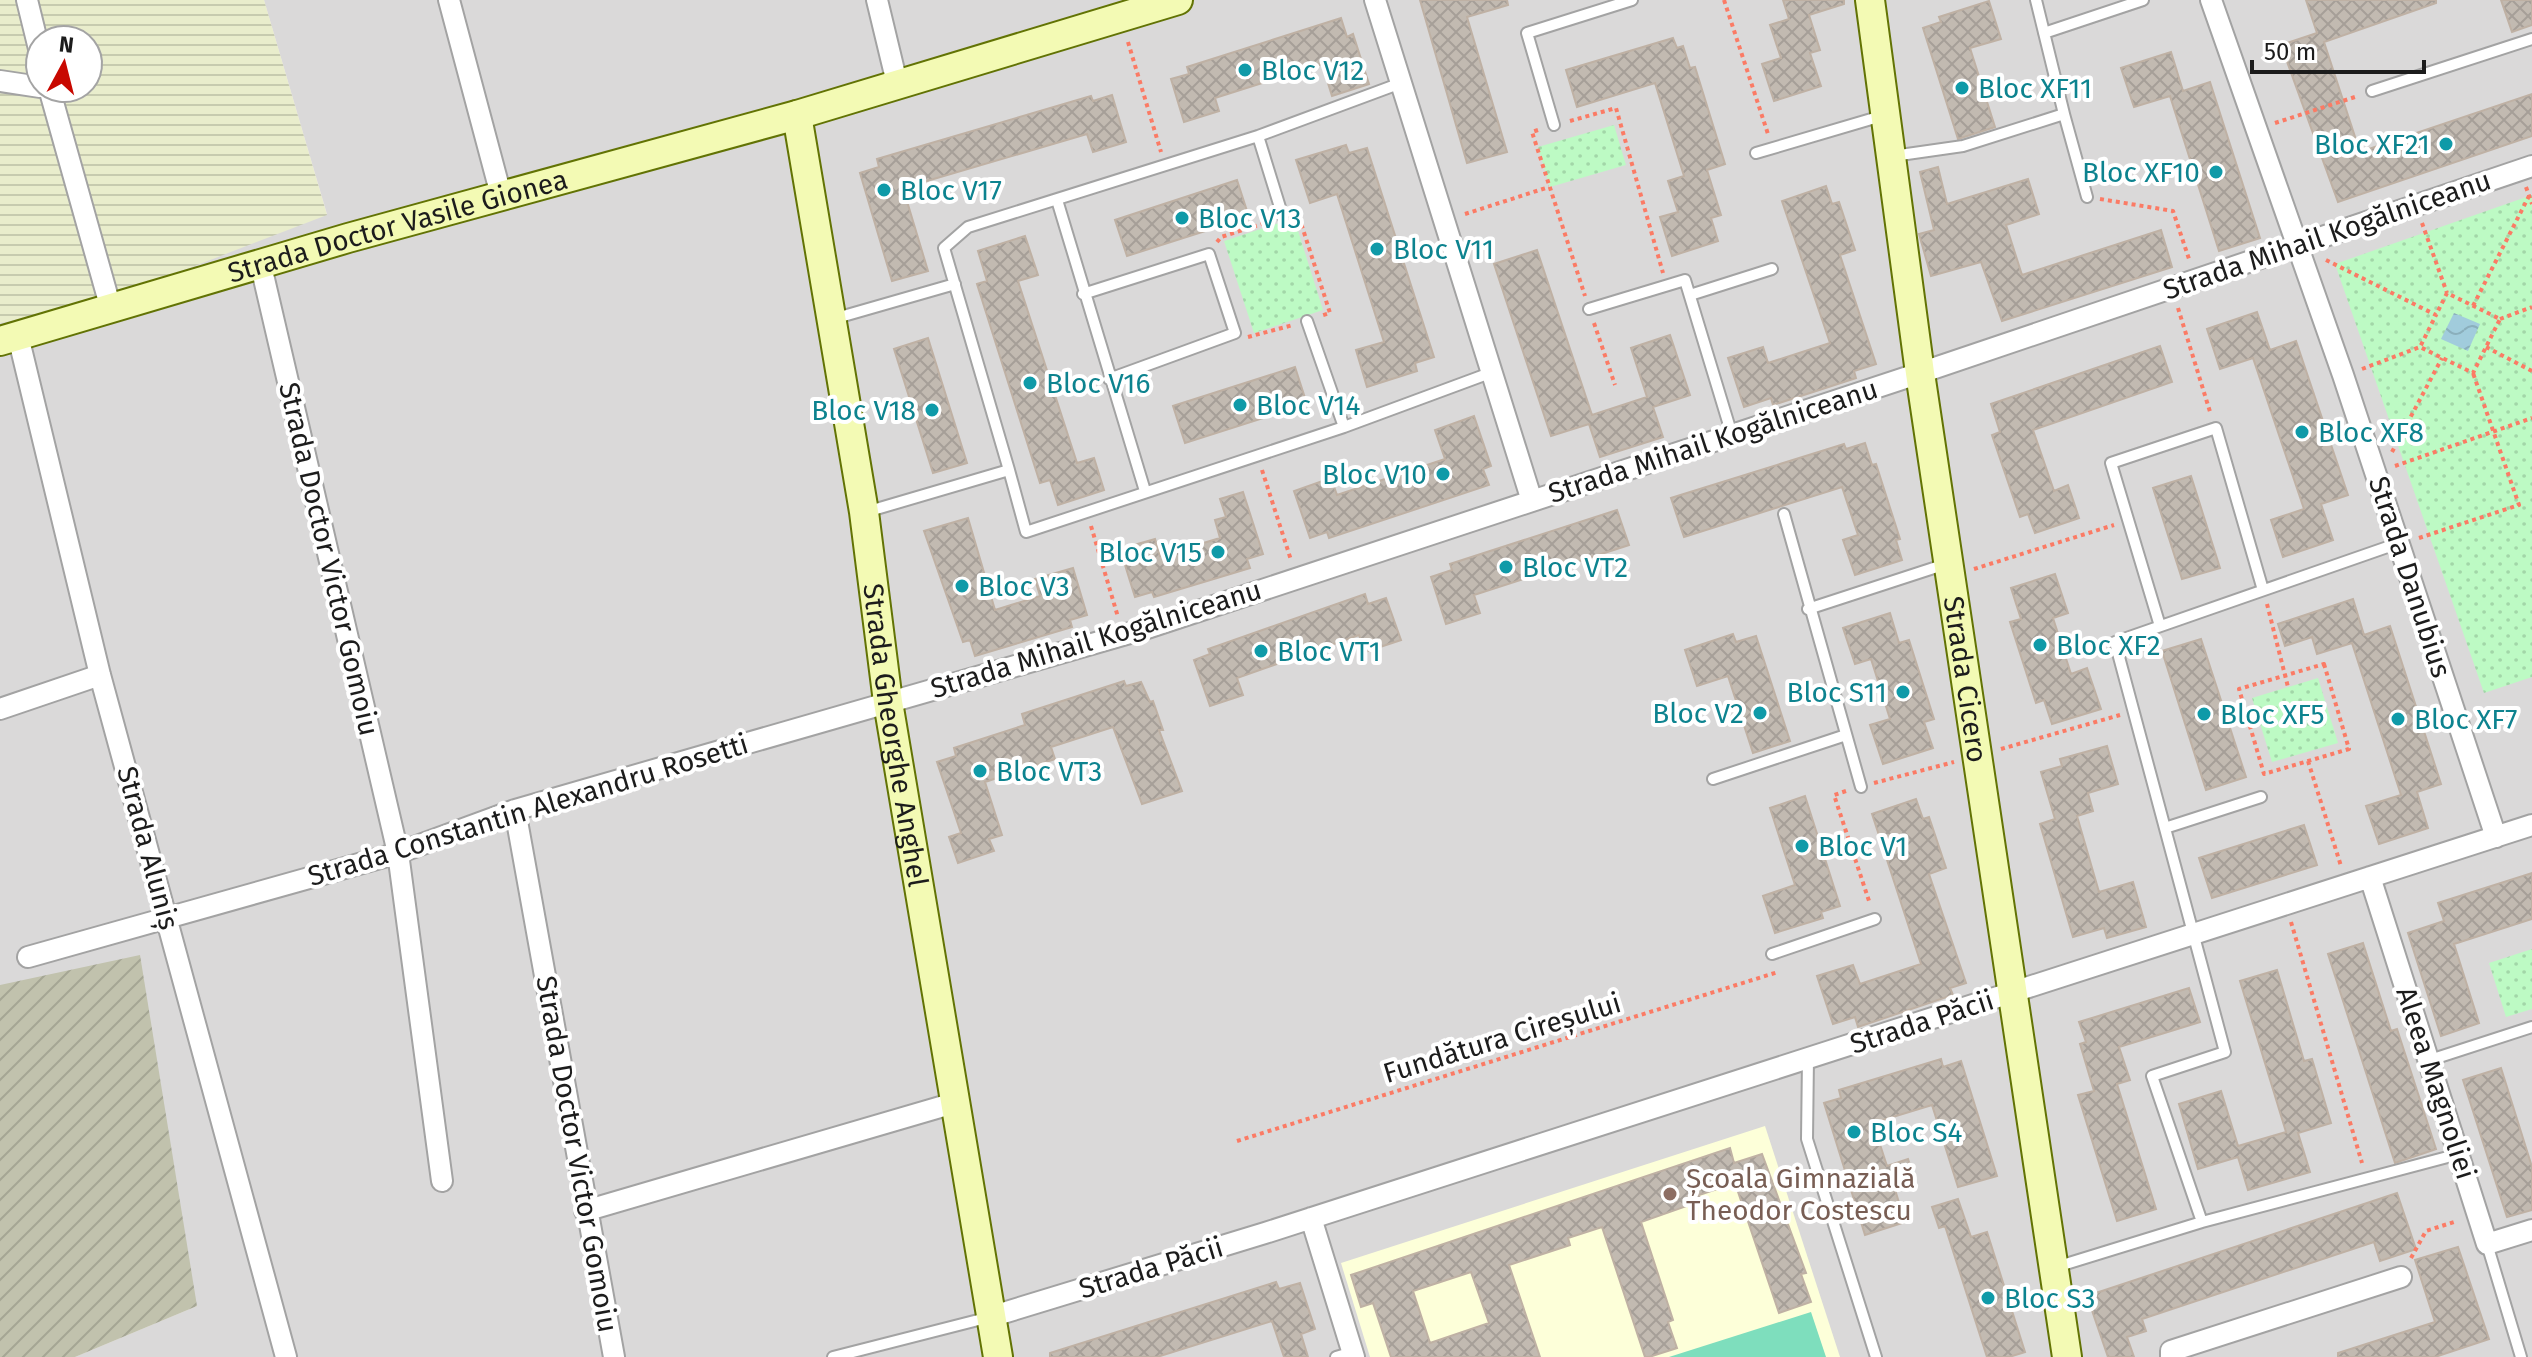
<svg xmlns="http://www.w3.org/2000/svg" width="2532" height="1357" font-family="'Fira Sans',sans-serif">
<defs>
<pattern id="construction-furrows" width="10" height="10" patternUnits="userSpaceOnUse" patternTransform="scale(2)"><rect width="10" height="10" fill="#c1c2ad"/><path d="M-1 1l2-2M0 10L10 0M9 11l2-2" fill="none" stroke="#a5a694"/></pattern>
<pattern id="farmland-rules" width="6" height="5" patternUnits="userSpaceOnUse" patternTransform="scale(2)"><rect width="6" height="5" fill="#e9edcc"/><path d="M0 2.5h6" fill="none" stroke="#c7cbaf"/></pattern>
<pattern id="park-dots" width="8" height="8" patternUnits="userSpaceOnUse" patternTransform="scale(2)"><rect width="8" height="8" fill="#bdfac4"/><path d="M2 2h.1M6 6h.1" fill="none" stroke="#a2d6a8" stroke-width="1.8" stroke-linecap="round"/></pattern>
<pattern id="water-waves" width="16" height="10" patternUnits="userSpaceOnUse" patternTransform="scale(2)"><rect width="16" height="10" fill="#a1ccdc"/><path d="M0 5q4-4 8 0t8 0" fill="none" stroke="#8aafbc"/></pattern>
<pattern id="building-cross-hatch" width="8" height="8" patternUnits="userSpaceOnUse" patternTransform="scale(2)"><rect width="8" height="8" fill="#c2bab1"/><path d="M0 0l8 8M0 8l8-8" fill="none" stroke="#a69f98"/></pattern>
</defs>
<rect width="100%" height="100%" fill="#eeeae2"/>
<path fill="#dad9d9" d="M0,0l83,308 244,-94 -63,-214h2268v1357h-2457l122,-51 -197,-320z"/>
<path fill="#fdffd9" d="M1765,1126l75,231h-470l-29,-94z"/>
<path fill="url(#construction-furrows)" d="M140,955l57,351 -122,51h-75v-372z"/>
<path fill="url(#farmland-rules)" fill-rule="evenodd" d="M0,0h264l63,215 -244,94 -83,14zM40,40h48v48h-48z"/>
<path fill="url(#park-dots)" d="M1614,125l12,40 -76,22 -12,-40z
M2532,195v482l-48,16 -149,-429z
M1294,218l29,92 -69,23 -30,-92z
M2318,678l20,65 -66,19 -20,-64z
M2532,949v60l-26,8 -17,-54z"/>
<path fill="#7edebd" d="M1811,1312l15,45h-157z"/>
<path fill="url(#water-waves)" d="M2454,313l26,11 -12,27 -27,-12z"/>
<path fill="url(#building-cross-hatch)" stroke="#bfb1a4" stroke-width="2" fill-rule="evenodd" d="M1420,0h87l1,5 -41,12 40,135 -40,11z
M1783,0h61v4l-35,11 11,35 -10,3 11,33 -47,15 -12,-37 19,-6 -11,-33 19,-6z
M2306,0h130v3l-112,39 36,110 172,-58v42l-194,66 -57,-157 36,-12z
M2501,0h31v25l-20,7z
M1989,1l12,38 -31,9 25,79 -37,12 -35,-111 18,-6 -2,-5z
M1341,18l6,19 6,-3 16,50 -37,12 -10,-32 -107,34 4,13 -35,11 -13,-43 18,-5 -2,-7z
M1673,38l4,10 6,-2 7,22 5,-1 30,97 -18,6 14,45 -10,3 7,23 -46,15 -12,-39 18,-5 -10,-31 16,-5 -29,-93 -78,24 -11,-37z
M2171,52l12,39 27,-9 50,156 -41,13 -49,-155 -36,11 -13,-39z
M1112,95l14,47 -33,10 -6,-18 -184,54 25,83 -36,10 -32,-108 19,-6 -2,-8 214,-63 2,5z
M1346,145l3,8 18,-5 67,209 -19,6 2,8 -50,16 -11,-37 28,-8 -47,-148 -27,9 -14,-43z
M1938,167l9,37 81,-25 11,35 -33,11 16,50 139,-45 11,37 -170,54 -21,-59 -50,14 -12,-42 15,-4 -14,-58z
M1237,180l12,37 -122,39 -12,-36z
M1826,186l6,18 7,-2 16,48 -15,5 36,109 -22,7 2,7 -83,27 -2,-7 -27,9 -16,-49 35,-11 5,16 62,-20 -48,-142z
M1025,236l13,39 -20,6 59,182 17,-5 10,32 -46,15 -8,-25 -10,3 -63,-199 10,-3 -9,-30z
M1537,250l55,165 55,-18 -16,-49 39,-13 20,60 -37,12 10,30 -63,20 -11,-33 -38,12 -57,-172z
M2257,312l13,38 26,-9 52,154 -27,9 12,36 -50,17 -12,-37 33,-11 -51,-151 -33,11 -13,-40z
M928,338l39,125 -34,10 -39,-124z
M2160,346l12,36 -139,48 21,61 14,-6 11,33 -44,15 -7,-19 -8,3 -28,-82 8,-3 -9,-28z
M1295,367l12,37 -122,39 -12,-37z
M1474,416l17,50 -8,3 6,16 -160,53 -2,-6 -17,6 -16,-47 37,-13 6,17 108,-36 -10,-29z
M1865,443l7,22 4,-1 24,75 -4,1 6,20 -47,15 -12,-35 15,-5 -16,-48 -158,50 -13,-39 173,-54 2,5z
M2191,476l29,92 -38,11 -29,-91z
M1243,492l20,62 -16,5 3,9 -96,29 -2,-5 -17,5 -15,-48 35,-10 5,17 60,-18 -5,-18 11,-3 -6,-18z
M1617,510l12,35 -155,50 6,18 -34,11 -15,-47 21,-7 -2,-6z
M968,518l27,92 45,-14 -5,-17 38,-11 14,47 -17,5 2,7 -97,29 -5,-16 -7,2 -39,-111z
M2055,574l13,39 -15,5 18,56 16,-6 14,41 -49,15 -8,-24 -8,3 -26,-81 11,-3 -10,-31z
M1365,594l3,10 18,-6 15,42 -36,12 -6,-17 -122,43 6,17 -33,11 -16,-46 16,-6 -2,-5z
M2353,599l11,36 26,-9 51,158 -24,8 11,36 -49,16 -13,-38 35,-11 -49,-152 -35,11 -5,-17 -27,9 -7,-22z
M1890,613l9,30 10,-3 25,79 -10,3 9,26 -50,16 -13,-39 20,-6 -19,-60 -16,5 -12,-36z
M1733,634l3,8 20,-6 34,105 -37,12 -25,-77 -31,10 -12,-36z
M2201,639l45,138 -40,13 -44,-139z
M1124,681l2,5 15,-4 9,20 3,-1 10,29h-4l23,61 -40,13 -29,-77 -62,20 4,12 -70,23 17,53 -13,4 5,12 -36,12 -9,-26 12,-4 -24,-71 19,-6 -2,-8 71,-23 -3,-11z
M2107,746l11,38 -30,9 5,18 -16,5 22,76 34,-10 13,45 -39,11 -3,-10 -31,9 -33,-113 15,-5 -14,-47 21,-6 -2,-7z
M1805,796l35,110 -19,6 2,6 -48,15 -12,-37 32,-11 -25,-77z
M1916,799l7,20 6,-2 17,51 -17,6 37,109 -16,5 3,7 -95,32 -3,-10 -22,7 -16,-48 36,-11 7,19 61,-20 -49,-150z
M2304,825l13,40 -105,33 -13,-40z
M2532,873v46l-78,25 25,79 -38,13 -33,-103 36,-12 -6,-18z
M2363,943l28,88 6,-2 39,120 -41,14 -67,-209z
M2277,970l27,91 8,-2 19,64 -33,10 12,39 -62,18 -10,-33 -40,12 -19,-65 42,-13 17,55 48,-14 -46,-151z
M2189,988l11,34 -81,25 11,33 -13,4 39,125 -39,12 -39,-126 16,-4 -14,-47 6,-2 -7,-20z
M1941,1059l2,8 18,-6 36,115 -39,11 -26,-82 -59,18 14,43 21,-7 6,18 -21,6 12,39 -40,13 -41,-132 17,-5 -2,-8z
M2501,1068l31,99v43l-25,7 -44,-137z
M1730,1148l4,15 28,-9 44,119 -5,1 10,28 -32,11 -44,-130 -36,12 2,6 -60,21 32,98 -5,2 9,26 -28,9h-4l-43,-130 -34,11 2,7 -61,20 31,92h-149l-18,-54 -12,4 -10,-32zM1471,1272l18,51 -59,20 -17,-52z
M2397,1193l19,56 -36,12 -6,-19 -232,77 4,12 -19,6 7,20h-26l-21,-61z
M1958,1199l13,38 16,-5 38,120 -16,5h-22l-42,-131 -6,2 -7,-21z
M2458,1247l31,92 -54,18h-97v-4l97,-31 -20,-62z
M1276,1282l3,7 21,-6 15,46 -14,5 7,23h-24l-12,-36 -115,36h-107v-4z"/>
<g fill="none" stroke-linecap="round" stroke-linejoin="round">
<g stroke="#a3a3a3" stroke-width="14">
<path id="lane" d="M2044,33l99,-33
M2372,91l160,-52
M2064,114l23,83
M1554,125l-27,-92 105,-33
M1258,136l25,81
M1756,153l129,-38
M1893,156l70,-10 101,-32 -28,-114
M1057,200l88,291
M1083,294l126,-40 26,79 -126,46
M1690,295l82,-26
M1589,309l96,-29 47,155
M833,319l122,-35
M1307,321l37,106
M1009,470l-65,-222 24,-21 290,-91 143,-53
M866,512l143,-42 17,62 318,-105 146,-54
M1784,514l77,273
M1808,609l138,-45
M2160,626l-49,-163 105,-35 47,162
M1713,779l133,-44
M2165,828l96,-31
M1772,954l103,-35
M1808,1058l-1,81 69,218
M2430,1060l102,-33
M2202,1222l257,-68
M2487,1244l34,113
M2056,1267l146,-45 -50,-146 73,-24 -110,-410 284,-99
M833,1357l157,-40
M1336,1357l17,-5"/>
</g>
<g stroke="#a3a3a3" stroke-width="24">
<path id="street" d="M27,0l13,53
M449,0l52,195
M877,0l20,83
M1375,0l157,501
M2211,0l132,375 153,462
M0,81l40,6
M49,88l62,221
M261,266l137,587 44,328
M18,336l82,339 186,682
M0,709l100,-34
M515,810l99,547
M2370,877l117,367 45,-14
M28,957l370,-104 117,-43 629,-181 776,-256 612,-207
M585,1211l369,-108
M1311,1218l43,139
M990,1317l275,-84 1267,-408
M2171,1357v-6l230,-74"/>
</g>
<g stroke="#627304" stroke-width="32">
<g id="secondary">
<path id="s1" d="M1870,0l50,373 147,984"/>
<path id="s2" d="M797,115l67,397 24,190 110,655"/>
<path id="s3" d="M0,341l348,-103 449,-123 381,-115"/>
</g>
</g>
<path stroke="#fb7b65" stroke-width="4" stroke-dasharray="4 4" stroke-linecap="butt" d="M1724,0l44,134
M1128,42l33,110
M1570,121l46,-13 47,165
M2275,123l83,-27
M1538,130l-6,2 53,164
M2526,187l6,17
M2100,199l73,12 17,51
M1465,214l84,-27
M1299,217l31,96 -10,3
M2422,223l25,70
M1217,242l4,-5 47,-15
M2326,260l110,55 11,-22 53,26 -27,54 -53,-26 16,-32
M2473,306l56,-110
M2178,308l33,107
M2500,319l32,-12
M1594,323l21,62
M1248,337l45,-12
M2486,347l46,24
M2362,369l58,-22
M2392,452l50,-94
M2395,466l137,-48
M1262,470l29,90
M1091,526l27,91
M2419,538l100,-33 -46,-132
M1974,569l140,-44
M2267,604l21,83
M2324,664l25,85 -85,25 -25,-85z
M2001,749l119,-34
M2308,761l33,105
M1874,783l80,-21
M1846,791l-12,4 36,109
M2291,922l71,241
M1237,1141l541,-169
M2411,1258l15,-27 31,-10"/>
<use href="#lane" stroke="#fff" stroke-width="10"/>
<use href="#street" stroke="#fff" stroke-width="20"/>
<use href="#secondary" stroke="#f3fab4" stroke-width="28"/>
</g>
<g fill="#0f9aa8" stroke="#fff" stroke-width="3">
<circle cx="1245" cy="70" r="8"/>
<circle cx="1962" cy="88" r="8"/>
<circle cx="2446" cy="144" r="8"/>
<circle cx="2216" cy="172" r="8"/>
<circle cx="884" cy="190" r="8"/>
<circle cx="1182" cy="218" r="8"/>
<circle cx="1377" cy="249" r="8"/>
<circle cx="1030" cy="383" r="8"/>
<circle cx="1240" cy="405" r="8"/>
<circle cx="932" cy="410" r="8"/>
<circle cx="2302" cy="432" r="8"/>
<circle cx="1443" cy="474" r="8"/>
<circle cx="1218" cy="552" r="8"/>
<circle cx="1506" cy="567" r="8"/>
<circle cx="962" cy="586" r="8"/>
<circle cx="2040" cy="645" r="8"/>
<circle cx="1261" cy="651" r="8"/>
<circle cx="1903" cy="692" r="8"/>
<circle cx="1760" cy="713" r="8"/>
<circle cx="2204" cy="714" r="8"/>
<circle cx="2398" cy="719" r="8"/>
<circle cx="980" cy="771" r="8"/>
<circle cx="1802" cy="846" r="8"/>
<circle cx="1854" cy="1132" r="8"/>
<circle cx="1988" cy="1298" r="8"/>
</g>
<circle fill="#8d6e63" stroke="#fff" stroke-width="3" cx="1670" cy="1194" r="8"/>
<g text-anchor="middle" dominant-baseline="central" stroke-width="8" stroke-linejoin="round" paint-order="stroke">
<g font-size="28" fill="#0d838f" stroke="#fff" text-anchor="start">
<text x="1261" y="70">Bloc V12</text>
<text x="1978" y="88">Bloc XF11</text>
<text x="2430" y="144" text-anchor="end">Bloc XF21</text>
<text x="2200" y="172" text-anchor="end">Bloc XF10</text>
<text x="900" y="190">Bloc V17</text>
<text x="1198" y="218">Bloc V13</text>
<text x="1393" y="249">Bloc V11</text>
<text x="1046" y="383">Bloc V16</text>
<text x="1256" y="405">Bloc V14</text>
<text x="916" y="410" text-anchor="end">Bloc V18</text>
<text x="2318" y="432">Bloc XF8</text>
<text x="1427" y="474" text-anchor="end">Bloc V10</text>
<text x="1202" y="552" text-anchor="end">Bloc V15</text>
<text x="1522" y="567">Bloc VT2</text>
<text x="978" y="586">Bloc V3</text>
<text x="2056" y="645">Bloc XF2</text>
<text x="1277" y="651">Bloc VT1</text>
<text x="1887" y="692" text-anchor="end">Bloc S11</text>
<text x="1744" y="713" text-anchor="end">Bloc V2</text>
<text x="2220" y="714">Bloc XF5</text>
<text x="2414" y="719">Bloc XF7</text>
<text x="996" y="771">Bloc VT3</text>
<text x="1818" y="846">Bloc V1</text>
<text x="1870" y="1132">Bloc S4</text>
<text x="2004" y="1298">Bloc S3</text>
</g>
<g font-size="28" fill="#1c1c1c" stroke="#fff">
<text stroke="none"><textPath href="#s3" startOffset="414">Strada Doctor Vasile Gionea</textPath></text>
<text transform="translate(2327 235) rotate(-19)">Strada Mihail Kogălniceanu</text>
<text transform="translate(1713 441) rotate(-18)">Strada Mihail Kogălniceanu</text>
<text transform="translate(329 559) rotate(77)">Strada Doctor Victor Gomoiu</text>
<text transform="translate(2410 577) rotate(72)">Strada Danubius</text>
<text transform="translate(1096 639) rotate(-17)">Strada Mihail Kogălniceanu</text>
<text stroke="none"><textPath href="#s1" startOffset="686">Strada Cicero</textPath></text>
<text stroke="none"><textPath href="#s2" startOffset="628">Strada Gheorghe Anghel</textPath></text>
<text transform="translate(528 810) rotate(-17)">Strada Constantin Alexandru Rosetti</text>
<text transform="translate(148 848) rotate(75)">Strada Aluniș</text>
<text transform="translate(1922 1022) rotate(-18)">Strada Păcii</text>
<text transform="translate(1502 1038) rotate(-17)">Fundătura Cireșului</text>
<text transform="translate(2436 1083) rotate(72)">Aleea Magnoliei</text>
<text transform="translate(577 1154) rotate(80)">Strada Doctor Victor Gomoiu</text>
<text transform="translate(1151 1268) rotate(-17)">Strada Păcii</text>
</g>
<g font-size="28" fill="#785e54" stroke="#fff" text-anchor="start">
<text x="1686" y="1178">Școala Gimnazială<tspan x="1686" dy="32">Theodor Costescu</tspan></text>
</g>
</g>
<g transform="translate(64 64) rotate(7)"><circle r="38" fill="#ffffff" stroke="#a4a4a4" stroke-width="2"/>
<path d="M0-6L14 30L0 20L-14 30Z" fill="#c80800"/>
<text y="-12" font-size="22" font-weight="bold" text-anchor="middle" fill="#1c1c1c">N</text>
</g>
<path d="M2252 60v12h172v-12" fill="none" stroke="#1c1c1c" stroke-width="4"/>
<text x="2264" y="60" font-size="24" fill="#1c1c1c" stroke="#ffffff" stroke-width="6" paint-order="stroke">50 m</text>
</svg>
